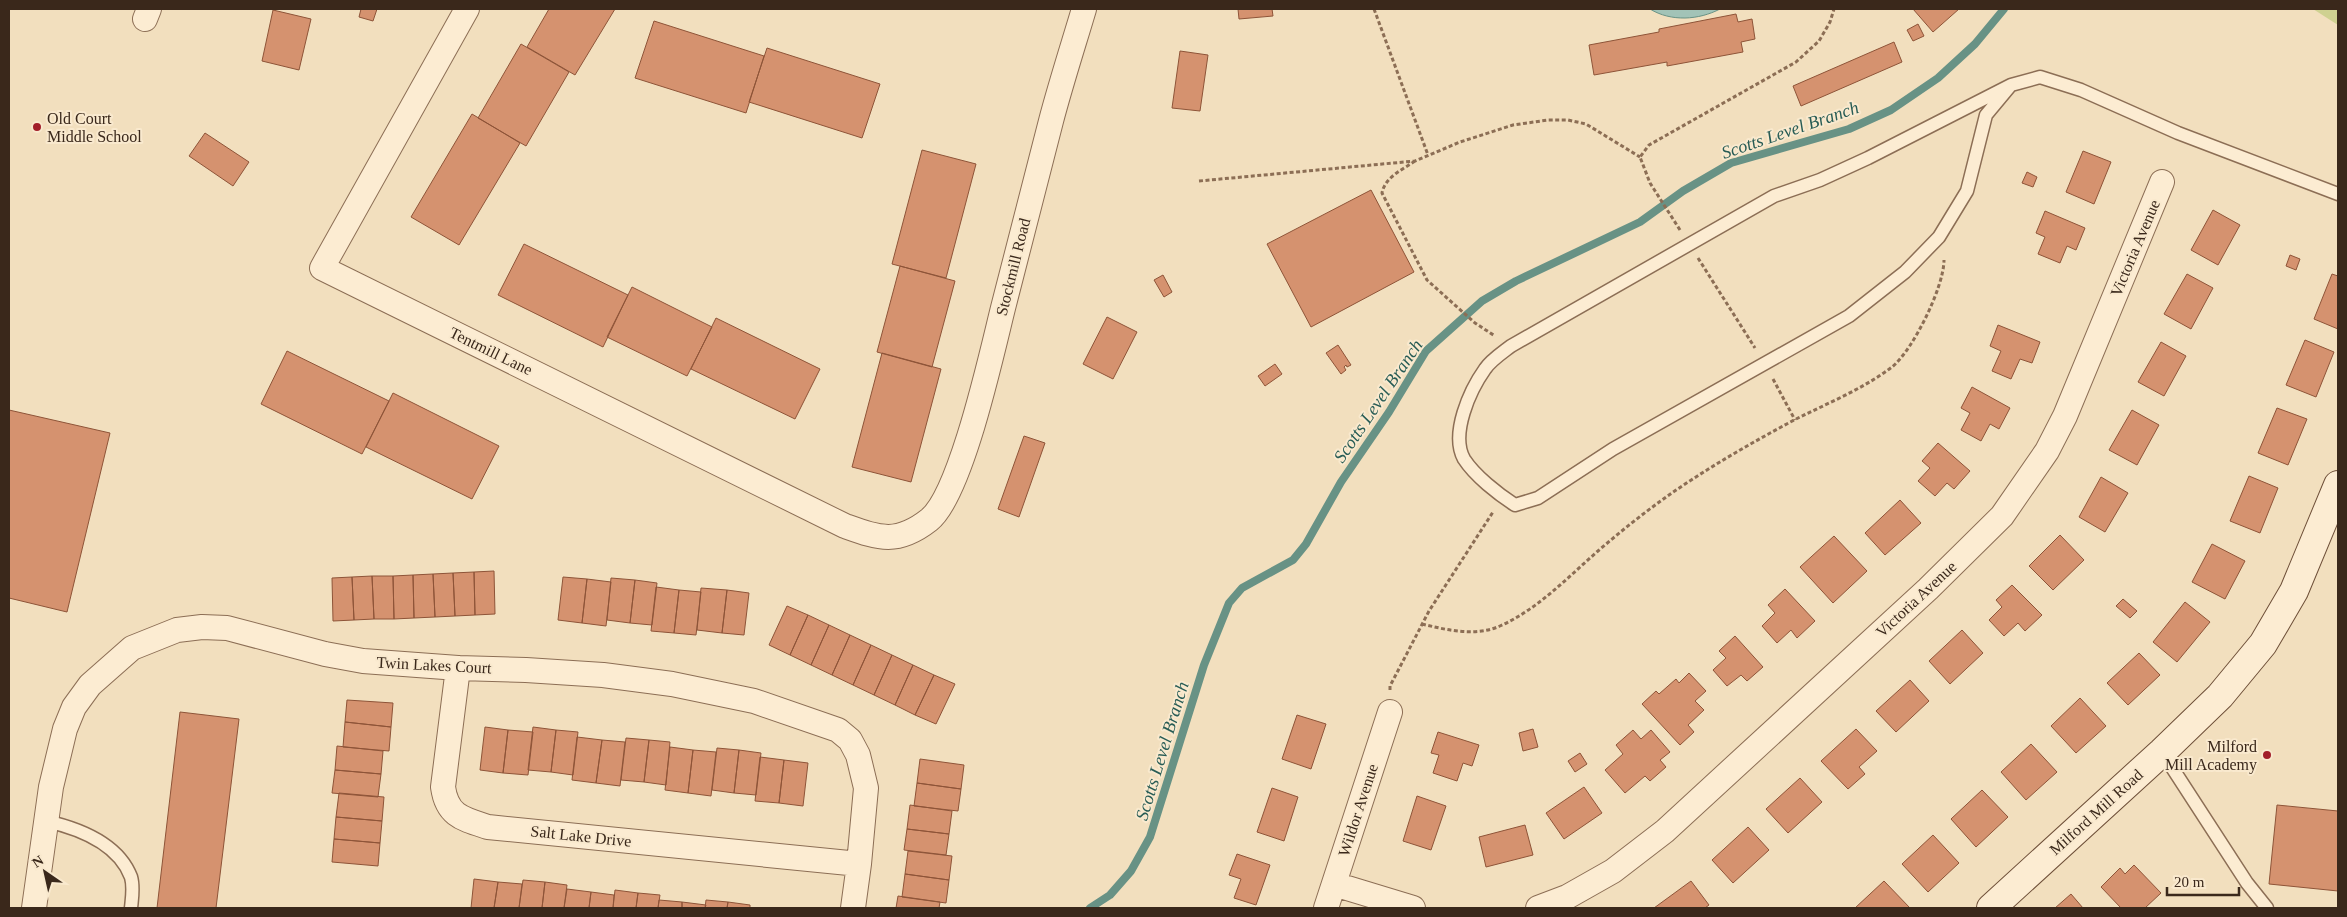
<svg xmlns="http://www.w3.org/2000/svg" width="2347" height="917" font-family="Georgia,serif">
<rect width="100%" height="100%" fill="#f2dfbe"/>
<path fill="#cfd191" d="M2313,9h25v16z"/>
<path fill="#a2c3b7" stroke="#689285" d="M1650,9h70c-21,11 -49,13 -70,0z"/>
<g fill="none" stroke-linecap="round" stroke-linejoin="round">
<path stroke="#689285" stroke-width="8" d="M1090,908l20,-13 21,-24 19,-34 54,-172 25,-62 13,-15 51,-28 13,-16 35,-62 48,-70 37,-61 56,-50 34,-20 124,-59 43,-31 48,-28 118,-34 42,-19 47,-32 37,-34 29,-35"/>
</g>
<path fill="#d5926f" stroke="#8e5438" d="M361,9h16l-4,12 -14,-4z
M549,9h66l-40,66 -48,-28z
M1238,9h34l1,7 -34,3z
M1913,9h46l-26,23z
M273,10l38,9 -12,51 -37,-9z
M1736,14l2,8 14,-3 3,20 -14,3 2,10 -76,14v-4l-73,13 -5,-30 70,-13v-3z
M654,21l110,35 -18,57 -111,-35z
M1918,24l6,12 -11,5 -6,-11z
M1894,42l8,20 -101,44 -8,-20z
M521,44l48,28 -43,74 -48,-28z
M767,48l113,36 -18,54 -113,-36z
M1180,51l28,4 -8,56 -28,-3z
M472,114l48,29 -61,102 -48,-28z
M205,133l44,29 -16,24 -44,-30z
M922,150l54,14 -30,114 -54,-14z
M2083,151l28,11 -17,42 -28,-12z
M2027,172l10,5 -4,10 -11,-4z
M1371,190l43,82 -103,55 -44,-83z
M2213,210l27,15 -22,40 -27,-15z
M2045,211l40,17 -9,22 -9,-4 -7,17 -22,-9 7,-17 -9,-4z
M524,244l104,51 -25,52 -105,-52z
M2290,255l10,4 -4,11 -10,-4z
M900,266l55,15 -23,86 -55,-15z
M2187,274l26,14 -22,41 -27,-15z
M2332,274l6,2v53l-24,-10z
M1163,275l9,17 -8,5 -10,-17z
M632,287l80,40 -25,49 -80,-39z
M1107,317l30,15 -24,47 -30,-15z
M716,318l104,51 -25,50 -104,-50z
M1998,325l42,17 -8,21 -12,-4 -9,20 -19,-8 9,-20 -11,-5z
M2305,340l29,12 -18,45 -30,-12z
M2161,342l25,14 -22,40 -26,-14z
M1338,345l13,20 -4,2 -1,-2 -2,2 2,3 -5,4 -15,-21z
M287,351l102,50 -27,53 -101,-50z
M882,353l59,16 -30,113 -59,-15z
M1275,364l7,10 -17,12 -7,-10z
M1972,387l38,21 -11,21 -9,-5 -9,17 -20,-11 9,-17 -9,-5z
M393,393l106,53 -27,53 -106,-52z
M2277,408l30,11 -19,46 -30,-12z
M9,410l101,23 -43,179 -58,-14z
M2132,410l27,15 -22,40 -28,-15z
M1024,436l21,7 -26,74 -21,-8z
M1938,443l32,28 -16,18 -7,-6 -12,13 -17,-15 12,-13 -8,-7z
M2249,476l29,12 -18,45 -30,-12z
M2101,477l27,16 -23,39 -26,-15z
M1900,500l21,23 -36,32 -20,-22z
M2060,535l24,25 -31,30 -24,-24z
M1834,536l33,35 -34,32 -33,-36z
M2212,544l33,17 -20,38 -33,-17z
M494,571l1,43 -20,1 -1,-43z
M474,572l1,43 -20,1 -2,-43z
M453,573l2,43 -20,1 -2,-43z
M433,574l2,43 -21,1 -1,-43z
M413,575l1,43 -20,1 -1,-43z
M372,576l2,43 -20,1 -2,-43z
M372,576h21l1,43h-20z
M352,577l2,43 -21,1 -1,-43z
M563,577l24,2 -5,44 -24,-3z
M611,578l24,2 -5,43 -23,-3z
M587,579l24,3 -5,44 -24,-3z
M635,580l22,3 -5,42 -22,-2z
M2012,585l30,30 -17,16 -7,-8 -14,13 -15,-16 13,-13 -6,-7z
M656,587l23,3 -5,43 -23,-2z
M701,588l26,2 -5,43 -25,-3z
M1785,589l30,32 -18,17 -6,-8 -14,13 -15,-17 13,-13 -7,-8z
M679,590l22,2 -5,43 -22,-2z
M727,590l22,3 -5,42 -22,-2z
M2123,599l14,12 -7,7 -14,-12z
M2185,602l25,20 -33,40 -24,-20z
M787,606l21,9 -18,40 -21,-10z
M808,615l21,10 -18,40 -21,-10z
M829,625l21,10 -18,40 -21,-10z
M1962,630l21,23 -33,31 -21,-23z
M850,635l21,10 -18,40 -21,-10z
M1735,636l28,31 -16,14 -6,-6 -14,11 -14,-16 13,-12 -7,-7z
M871,645l21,10 -18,40 -21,-10z
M2139,653l21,22 -32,30 -21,-22z
M892,655l21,10 -18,40 -21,-10z
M913,665l21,10 -19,40 -20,-10z
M1689,673l17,18 -11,10 9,9 -16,15 6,7 -14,13 -38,-41 14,-13 3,3 17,-15 3,4z
M934,675l21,9 -19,40 -21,-9z
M1910,680l19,21 -33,31 -20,-21z
M2080,698l26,28 -30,27 -25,-27z
M347,700l46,3 -2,24 -46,-5z
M180,712l59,7 -23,189h-59z
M1297,715l29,9 -15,45 -29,-10z
M345,722l46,5 -2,24 -46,-4z
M485,727l23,3 -5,43 -23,-3z
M533,727l23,3 -5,42 -23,-2z
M1533,729l5,18 -15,4 -4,-18z
M1856,729l21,22 -18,16 6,7 -17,15 -27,-28z
M508,730l25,2 -5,43 -25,-2z
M556,730l22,2 -5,43 -22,-3z
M1633,730l8,9 10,-9 19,22 -10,8 6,7 -16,14 -5,-5 -20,17 -20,-23 18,-16 -7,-9z
M1438,732l41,13 -7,21 -9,-3 -6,18 -24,-8 6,-18 -8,-2z
M577,737l25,3 -6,43 -24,-3z
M626,738l23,2 -5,42 -23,-2z
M602,740l23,2 -5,44 -24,-3z
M649,740l21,2 -4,43 -22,-3z
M2031,744l26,28 -31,28 -25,-28z
M337,746l46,5 -2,23 -46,-4z
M670,747l23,3 -5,43 -23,-3z
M717,748l22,2 -5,43 -22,-3z
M693,750l23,2 -5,44 -23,-3z
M739,750l22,3 -5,42 -22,-2z
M1580,753l7,11 -12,8 -7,-11z
M760,757l24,3 -5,43 -24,-2z
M920,759l44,6 -3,24 -44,-6z
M784,760l24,3 -5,43 -24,-3z
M335,770l46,4 -3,23 -46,-4z
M1800,778l22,24 -34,31 -22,-24z
M917,783l44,6 -3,22 -44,-5z
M1584,787l18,26 -38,26 -18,-26z
M1272,788l26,9 -14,44 -27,-9z
M1982,790l26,27 -32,30 -25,-28z
M339,793l45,4 -2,24 -46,-4z
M1417,796l29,10 -15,44 -28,-9z
M910,805l42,6 -3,23 -42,-5z
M2277,805l61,6v80l-69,-7z
M336,817l46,4 -2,22 -46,-4z
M1525,825l8,30 -47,12 -7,-30z
M1748,827l21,23 -36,33 -21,-23z
M907,829l42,5 -3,21 -42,-5z
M1933,835l26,28 -31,29 -26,-28z
M334,839l46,4 -2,23 -46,-4z
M908,851l44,5 -3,24 -44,-6z
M1237,854l33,11 -14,40 -22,-7 7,-19 -12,-4z
M2134,865l27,28 -16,15h-24l-20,-21 19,-19 5,6z
M905,874l44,6 -3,23 -44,-6z
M474,879l24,3 -4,26h-23z
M523,880l22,2 -3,26h-23z
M1691,881l18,24 -4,3h-51z
M1884,881l26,27h-55z
M498,882l24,2 -3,24h-25z
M545,882l22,3 -3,23h-22z
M567,889l24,3 -2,16h-25z
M615,890l23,3 -2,15h-23z
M591,892l23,3 -1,13h-24z
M638,893l22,2 -2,13h-22z
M2071,894l12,14h-28z
M898,896l42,6 -1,6h-43z
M659,900l23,2v6h-24z
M706,900l22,2 -1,6h-22z
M682,902l24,3 -1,3h-23z
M728,902l22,3v3h-23z"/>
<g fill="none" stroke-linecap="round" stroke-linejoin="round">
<g stroke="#8c6e55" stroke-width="15">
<path id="lane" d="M2011,85l-25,30 -19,76 -28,46 -34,35 -56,44 -236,133 -75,49 -23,7c-17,-11 -40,-29 -51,-46 -14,-25 6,-69 21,-90 6,-9 17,-16 26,-23l263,-150 46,-16 48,-22 143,-73 29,-8 41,13 97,43 160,61
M2162,752l85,131 20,25
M46,821c31,7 72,22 85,56 3,10 1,21 0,31"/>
</g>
<g stroke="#8c6e55" stroke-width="26">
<path id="street" d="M467,9l-145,259 523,258c34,12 52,19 84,-6 32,-25 63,-168 74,-212 16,-62 32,-125 48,-187 10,-38 22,-75 33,-112
M145,19l4,-10
M458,668l-15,119c4,29 20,32 45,40l371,37
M1334,884l79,24
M34,908l17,-121 14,-58 9,-22 16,-22 42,-37 45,-18 25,-3 25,1 98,26 38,7 95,7 68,2 77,5 69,9 82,17 84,29 12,10 8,15 8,33 -7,76 -6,44
M1326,908l64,-196
M1538,908l29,-11 46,-26 52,-40 263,-242 74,-73 45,-65 18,-35 97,-234"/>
</g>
<g stroke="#6e4f38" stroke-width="30">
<path id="secondary" d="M1991,908l171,-156 58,-56 43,-52 31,-53 44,-106"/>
</g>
<path stroke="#8c6e55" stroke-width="3" stroke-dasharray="4 2.5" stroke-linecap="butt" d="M1374,9l54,146
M1415,161c-13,9 -30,16 -33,32l45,87 48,43 20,13
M1199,181l216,-20 45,-19 53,-17 35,-5h20l18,4 54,33
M1680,230l-30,-47 -10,-26 9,-12 147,-83 23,-21 11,-19 4,-13
M1698,258l57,90
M1773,379l22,41
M1422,624c25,6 53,13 78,2 38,-17 67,-48 98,-75 23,-20 47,-39 71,-56 40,-28 84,-53 127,-76 32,-16 67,-30 96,-52 21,-17 52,-80 52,-107
M1390,690v-4l39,-75 64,-99"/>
<use href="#lane" stroke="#fcecd2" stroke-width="12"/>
<use href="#street" stroke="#fcecd2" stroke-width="24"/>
<use href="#secondary" stroke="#fcecd2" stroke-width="28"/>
</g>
<g fill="#a21e29" stroke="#f9e9ce" stroke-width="2">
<circle cx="37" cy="127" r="5"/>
<circle cx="2267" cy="755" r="5"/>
</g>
<g text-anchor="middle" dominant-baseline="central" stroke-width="4" stroke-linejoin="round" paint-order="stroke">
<g font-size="16" fill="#3a281b" stroke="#f9e9ce" text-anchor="start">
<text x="47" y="118">Old Court<tspan x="47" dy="18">Middle School</tspan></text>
<text x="2257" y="746" text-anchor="end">Milford<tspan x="2257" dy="18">Mill Academy</tspan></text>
</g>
<g font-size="16" fill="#3a281b" stroke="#f9e9ce">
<text transform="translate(2135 248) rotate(-67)">Victoria Avenue</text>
<text transform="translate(1013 267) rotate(-76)">Stockmill Road</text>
<text transform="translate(491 351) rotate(26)">Tentmill Lane</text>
<text transform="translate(1916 599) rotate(-43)">Victoria Avenue</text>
<text transform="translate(434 665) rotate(3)">Twin Lakes Court</text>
<text transform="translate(1358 810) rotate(-72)">Wildor Avenue</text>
<text transform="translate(2096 812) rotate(-42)">Milford Mill Road</text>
<text transform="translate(581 836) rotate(6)">Salt Lake Drive</text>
</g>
<g font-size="18" font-style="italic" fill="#285c55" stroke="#f9e9ce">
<text transform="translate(1790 130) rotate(-19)">Scotts Level Branch</text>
<text transform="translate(1378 401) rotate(-56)">Scotts Level Branch</text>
<text transform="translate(1162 751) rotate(-73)">Scotts Level Branch</text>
</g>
</g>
<rect width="2347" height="917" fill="none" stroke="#3a281b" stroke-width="20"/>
<g transform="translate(45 872) rotate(326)" stroke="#f9e9ce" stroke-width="4" paint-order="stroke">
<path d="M0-4L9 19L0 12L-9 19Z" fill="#3a281b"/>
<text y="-8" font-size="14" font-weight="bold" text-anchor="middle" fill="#3a281b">N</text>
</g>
<path d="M2167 887v8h72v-8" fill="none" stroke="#3a281b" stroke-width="2.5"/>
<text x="2174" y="887" font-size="15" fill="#3a281b" stroke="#f9e9ce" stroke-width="4" paint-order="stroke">20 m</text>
</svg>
